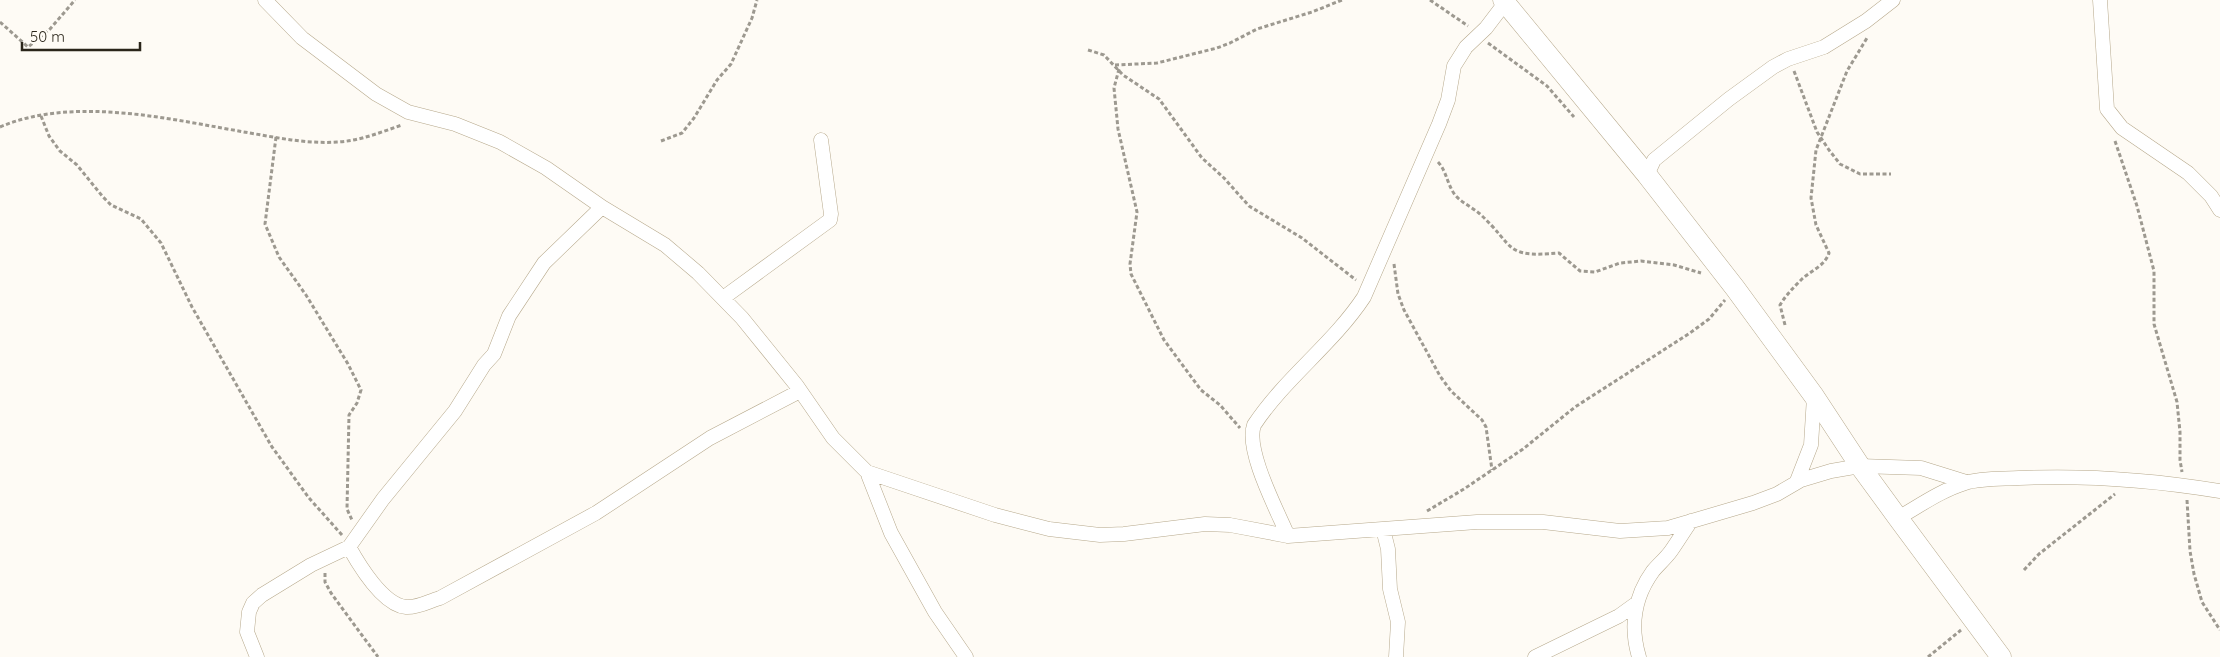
<svg xmlns="http://www.w3.org/2000/svg" width="2220" height="657" font-family="Quicksand,sans-serif">
<rect width="100%" height="100%" fill="#fefbf5"/>
<g fill="none" stroke-linecap="round" stroke-linejoin="round">
<g stroke="#b6a88b" stroke-width="15">
<path id="street" d="M265,0l37,38 74,56 32,18 47,12 45,18 46,26 56,39 63,38 33,28 44,45 55,68 36,52 34,34 128,43 54,14 51,6 24,-1 81,-10 25,1 58,11 189,-14h66l77,9 48,-3 85,-25 24,-9 24,-14 30,-9 29,-5 61,2 45,14
M2100,0l7,109 15,19 66,45 23,23 9,14
M1647,175l7,-15 75,-61 44,-32 15,-8 36,-12 42,-26 27,-21
M723,298l107,-78 1,-6 -10,-74
M867,472l24,61 44,79 31,45
M1797,481l14,-36 3,-48
M1898,518c21,-12 44,-28 67,-35 16,-5 37,-4 54,-5 67,-3 134,2 201,13
M1383,529l5,20 2,40 8,33 -2,35
M1288,536c-11,-26 -43,-86 -34,-111 31,-47 79,-81 110,-128l75,-173 9,-24 6,-34 12,-19 20,-19 19,-25
M349,547c10,18 34,58 57,60 12,1 23,-6 34,-9l156,-85 114,-75 90,-47
M257,657l-10,-25 2,-20 4,-9 9,-8 49,-30 38,-18 34,-48 72,-88 29,-46 10,-11 15,-38 35,-53 58,-56
M1535,657l84,-41 18,-13
M1639,657c-9,-30 -5,-60 14,-86 6,-7 13,-13 18,-20 7,-10 13,-20 20,-30"/>
</g>
<g stroke="#b6a88b" stroke-width="21">
<path id="secondary" d="M1503,0l144,175 88,113 79,108 46,70 38,52 103,139"/>
</g>
<path stroke="#9d9990" stroke-width="3" stroke-dasharray="4 2.5" stroke-linecap="butt" d="M1430,0l38,26
M0,22l28,25 22,-18 25,-29
M1488,43l59,43 27,31
M1088,50l16,5 19,20 36,24 43,59 22,20 25,28 53,32 54,42
M1115,65l42,-2 60,-15 13,-5 27,-14 55,-17 30,-12
M1119,69l-5,19 4,41 19,83 -7,52 1,10 33,66 37,50 19,15 20,23
M1794,71l23,61 12,18 11,14 20,10h31
M41,116l8,20 11,15 17,14 26,32 8,8 30,14 20,24 31,64 80,140 37,51 33,37
M0,127c75,-32 173,-7 250,6 29,5 57,11 87,9 23,-1 44,-10 65,-17
M276,137l-11,87 14,33 27,38 42,69 13,26 -4,13 -8,12 -2,94 5,11
M661,141l21,-8 12,-15 23,-38 14,-16 21,-46 5,-18
M2115,141l22,65 17,65v53l23,78 3,30v28l2,12
M1438,162c9,10 9,22 17,33 7,8 17,12 25,19 36,33 23,44 79,39l21,18 15,1 25,-9 21,-2 33,4 27,8
M1394,264l4,30 6,16 36,66 11,15 31,29 4,7 6,43
M1785,325l-5,-20c6,-10 13,-17 21,-25 9,-9 24,-14 28,-27l-13,-28 -5,-27 5,-48 31,-79 20,-33
M2187,500l3,51 4,23 8,28 18,28
M1427,511l37,-22 59,-40 52,-42 115,-74 19,-14 16,-19
M2024,570l15,-16 76,-60
M325,573v9l6,11 47,64
M1928,657l33,-27"/>
<use href="#street" stroke="#fff" stroke-width="14"/>
<use href="#secondary" stroke="#fff" stroke-width="20"/>
</g>
<path d="M22 42v8h118v-8" fill="none" stroke="#2a251a" stroke-width="2.5"/>
<text x="30" y="42" font-size="15" fill="#2a251a" stroke="#fefbf5" stroke-width="4" paint-order="stroke">50 m</text>
</svg>
